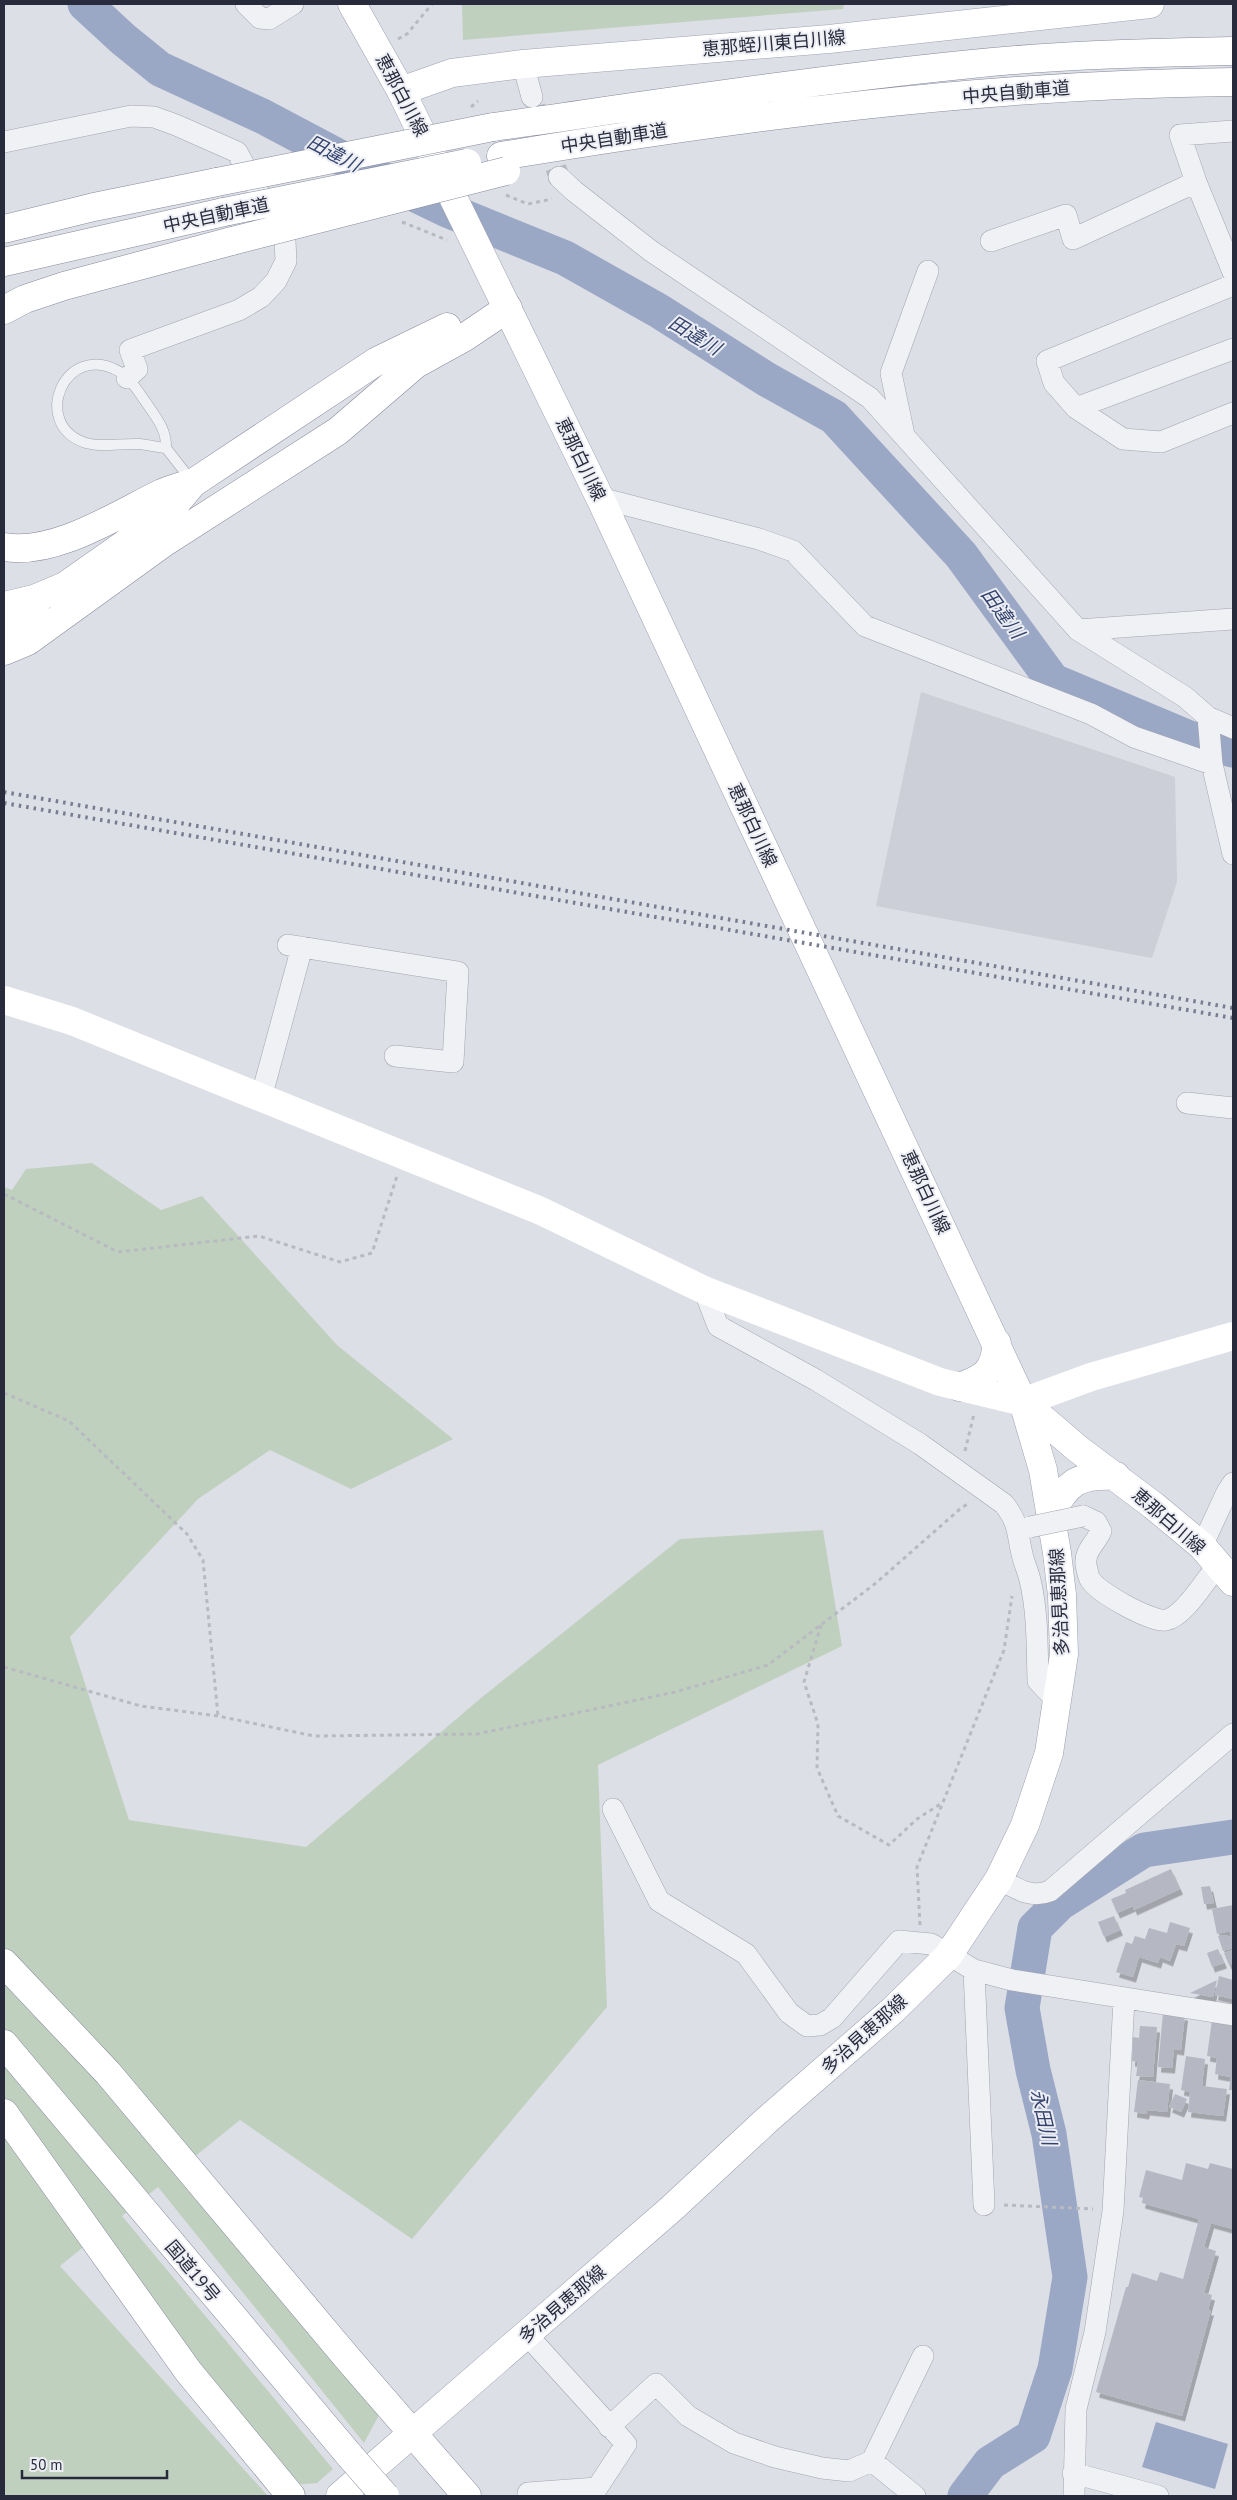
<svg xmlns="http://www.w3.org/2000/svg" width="1237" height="2500" font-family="'PT Sans','Noto Sans JP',sans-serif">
<defs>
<filter id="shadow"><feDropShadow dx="3" dy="5.5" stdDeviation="0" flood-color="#0004"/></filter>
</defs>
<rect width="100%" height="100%" fill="#dddfe6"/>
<path fill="#ccced8" d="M921,692l254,85 2,105 -25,76 -276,-52z"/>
<path fill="#c0d0bf" d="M462,4h382l-1,5 -380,31z
M92,1163l69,47 41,-14 135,149 116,94 -102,50 -81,-39 -72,49 -128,138 59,183 177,27 175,-149 199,-159 143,-9 19,116 -244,119 9,242 -195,232 -172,-119 -63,51 202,244 -15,28 -206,-256 -36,29 211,253 -16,14 -23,2 -101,-130 -90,-124 -43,35 208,230h-264v-1309l8,3 14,-21z"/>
<path fill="#9aa7c5" d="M1156,2422l72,22 -13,45 -73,-22z"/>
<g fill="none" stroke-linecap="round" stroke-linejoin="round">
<path stroke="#9aa7c5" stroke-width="35" d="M85,4l38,35 37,30 102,47 102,54 83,40 118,48 94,53 107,68 68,38 127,138 92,126 136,57 44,12
M965,2496l25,-33 43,-27 22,-67 15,-92 -21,-143 -16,-64 -11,-62 13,-80 25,-25 84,-53 89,-13"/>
</g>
<path fill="#b5b8c3" filter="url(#shadow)" d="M1171,1869l9,20 -46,21 -1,-4 -16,7 -6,-14 15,-6 -1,-3z
M1210,1886l4,17 -10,1 -3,-17z
M1233,1905v31h-2l-1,-5 -13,3 -5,-25z
M1114,1916l6,14 -16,7 -6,-15z
M1170,1922l20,6 -6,18 -8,-2 -6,17 -10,-4 -2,6 -19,-6 -6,20 -17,-5 10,-30 6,2 3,-8 10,3 4,-11 18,5z
M1225,1935l8,3v10l-10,3 -5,-15z
M1218,1949l6,14 -12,4 -5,-14z
M1233,1950v13l-4,2 -5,-12z
M1219,1976l14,4v19l-18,-4z
M1217,1980l-4,17 -23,-4z
M1163,2013l22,2 -4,35 -7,-1 -2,19 -14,-1z
M1212,2020l21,3v67h-4l2,-13 -16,-3 2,-16 -10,-2z
M1140,2026l17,1 -4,50 -17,-1 2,-14 -6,-1 1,-24 6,1z
M1186,2056l19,3 -3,27 25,3 -4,27 -35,-4 2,-20 -9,-2z
M1138,2080l32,4 -3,28 -20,-2 -1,4 -12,-2z
M1175,2094l12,5 -6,13 -12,-5z
M1186,2163l22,6 2,-6 23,6v60l-22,-6 -7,24 12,4 -12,42 8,2 -4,15h3l-29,106 -86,-24 30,-105h2l4,-14 25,8 3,-9 23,7 16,-60 -57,-16 1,-5 -4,-1 7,-27 36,10z"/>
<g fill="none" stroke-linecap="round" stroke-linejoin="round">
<path stroke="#b9bbc4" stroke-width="21" stroke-dasharray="21 11" stroke-linecap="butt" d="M535,107l24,70"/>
<g stroke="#a3a5b0" stroke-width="11">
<path id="lane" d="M166,448c1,-19 -11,-32 -21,-47 -7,-10 -15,-23 -25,-29 -55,-33 -91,53 -34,71 17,5 35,0 53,1 9,1 18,3 27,4l25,32"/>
</g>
<g stroke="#a3a5b0" stroke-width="22">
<path id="street" d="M246,4l14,14 9,1 24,-15
M523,64l9,33
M1233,131l-53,4 16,47 37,90
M4,142l127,-26 23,1 22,8 61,27 48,89 1,20 -10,20 -15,16 -22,13 -109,40 7,19 -10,9
M559,177l15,14 77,60 219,147 208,232 107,67 23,20 25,11
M991,241l75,-26 7,24 123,-57
M1233,285l-186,76 7,22 22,25 47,31 38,3 72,-29
M1076,408l157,-59
M904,435l-13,-62 37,-102
M600,498l159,41 34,12 72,75 226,88 43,23 78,27
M1078,630l155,-11
M1208,717l4,47 21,90
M288,945l170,27 -5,90 -58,-6
M261,1098l41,-151
M1187,1103l46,5
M704,1290l14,36 98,54 104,64 84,60c15,19 13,29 18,50 2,9 6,17 8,26 8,33 7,68 8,101l20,21
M1083,1516l13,6 5,9c-5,12 -17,20 -15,34 1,4 2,11 4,14 6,13 63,44 76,41 18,-3 40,-41 52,-55
M1202,1546l25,-54 6,-9
M613,1809l46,92 87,53 43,59 18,13 13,-1 12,-7 67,-77 32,3 43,26 38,10 221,35
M999,1879c17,9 31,20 51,12l183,-157
M974,1970l10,235
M527,2335l99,109 -29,44 -69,5
M609,2427l47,-43 32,32 46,27 41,14 47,11 27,3 23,-10 43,35
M872,2461l51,-105
M1073,2473l85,23
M1074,2496l2,-87 19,-77 18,-121 11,-212"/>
</g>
<g stroke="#9da2b1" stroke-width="29">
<path id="primary" d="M352,4l49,87 199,407 423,904 55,47 76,57 48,40 31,36
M401,91l51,-18 71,-9 306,-25 321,-35
M959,1387c26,-9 35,-15 38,-44
M1051,1514c16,-33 29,-40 65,-38
M340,2496l331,-287 97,-90 125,-109 55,-54 51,-77 26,-54 24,-72 15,-99 -2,-59 -5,-42 -14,-83 -20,-68"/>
</g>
<g stroke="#868a9c" stroke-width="29">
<path id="highway" d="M493,127c156,-22 312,-46 469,-62 90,-10 181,-12 271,-14
M501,156c242,-40 486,-72 732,-74
M4,229l90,-22 123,-25
M4,262l220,-50
M4,310l21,-11 39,-13 168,-45
M4,547c51,9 114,-33 158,-54 9,-4 20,-7 30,-10
M4,606l30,-7 31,-13 101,-71 27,-32 184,-122 70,-34
M4,628l43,-6
M4,651l24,-10 137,-99 173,-111 78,-67 49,-27 43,-29
M4,1963l104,110 241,287 118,136
M4,2044l346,412
M4,2113l184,258 103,125"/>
</g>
<path stroke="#b8bac1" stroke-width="3" stroke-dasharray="4 4" stroke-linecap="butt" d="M398,39l9,-5 25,-30
M471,107l7,-6
M506,195l22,9 24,-5
M402,222l45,18
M4,1194l114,58 141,-16 81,26 32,-9 25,-77
M4,1393l65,28 118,113 16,26 15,156
M965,1451l9,-37
M821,1625l-17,57 14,42 -1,44 21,48 51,29 28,-26 25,-16
M4,1667l137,39 77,10 96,20 163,-2 198,-42 93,-27 108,-82 84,-74 9,-6
M920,1925l-3,-58 87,-217 8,-54
M1004,2205l89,4"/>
<use href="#lane" stroke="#f0f1f5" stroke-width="10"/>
<use href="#street" stroke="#f0f1f5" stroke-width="21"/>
<path stroke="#fff" stroke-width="28" d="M4,1000l68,21 469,190 163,79 236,92 83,20 68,-25 142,-41"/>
<use href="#primary" stroke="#fff" stroke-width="28"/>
<use href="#highway" stroke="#fff" stroke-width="28"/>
<path stroke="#787c8f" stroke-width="4" stroke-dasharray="2.5 5" stroke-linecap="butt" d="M4,792l1229,216
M4,803l1229,215"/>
<g stroke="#a3a5b0" stroke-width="22" stroke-linecap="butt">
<path id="street-bridge" d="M1030,1527l53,-11"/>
</g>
<g stroke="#868a9c" stroke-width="29" stroke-linecap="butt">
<path id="highway-bridge" d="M217,182l276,-55
M224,212l243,-49
M232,241l274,-70
M350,2456l35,40"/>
</g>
<use href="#street-bridge" stroke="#f0f1f5" stroke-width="21"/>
<use href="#highway-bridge" stroke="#fff" stroke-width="28"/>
</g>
<g text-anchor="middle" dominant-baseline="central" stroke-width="4" stroke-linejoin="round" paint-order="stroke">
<g font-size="18" fill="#282b3c" stroke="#edeef4">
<text transform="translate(774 43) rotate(-5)">恵那蛭川東白川線</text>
<text transform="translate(1016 92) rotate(-5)">中央自動車道</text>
<text transform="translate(402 95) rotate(62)">恵那白川線</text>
<text transform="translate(614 138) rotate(-9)">中央自動車道</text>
<text transform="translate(216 215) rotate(-12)">中央自動車道</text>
<text transform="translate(581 459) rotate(64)">恵那白川線</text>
<text transform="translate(753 825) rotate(65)">恵那白川線</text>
<text transform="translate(926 1192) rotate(65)">恵那白川線</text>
<text transform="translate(1169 1521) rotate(41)">恵那白川線</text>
<text transform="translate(1059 1602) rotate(-93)">多治見恵那線</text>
<text transform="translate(864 2034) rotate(-42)">多治見恵那線</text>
<text transform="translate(193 2271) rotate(50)">国道19号</text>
<text transform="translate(562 2304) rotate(-41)">多治見恵那線</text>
</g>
<g font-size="19" font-style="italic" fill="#34446e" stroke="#edeef4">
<text transform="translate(334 153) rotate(27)">田違川</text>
<text transform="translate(695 335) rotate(31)">田違川</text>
<text transform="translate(1003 613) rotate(54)">田違川</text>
<text transform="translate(1044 2117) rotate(77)">永田川</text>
</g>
</g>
<rect width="1237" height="2500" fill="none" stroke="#282b3c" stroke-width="10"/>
<path d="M22 2470v8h145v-8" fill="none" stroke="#282b3c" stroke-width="2.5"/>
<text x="30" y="2470" font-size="15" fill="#282b3c" stroke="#edeef4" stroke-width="4" paint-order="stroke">50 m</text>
</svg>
